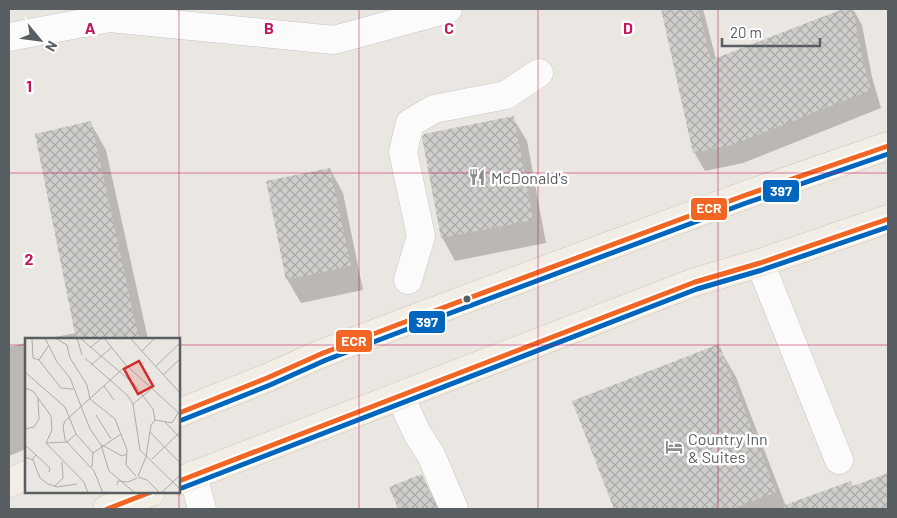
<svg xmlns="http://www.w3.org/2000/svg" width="897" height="518" font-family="Barlow,sans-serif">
<defs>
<pattern id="building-cross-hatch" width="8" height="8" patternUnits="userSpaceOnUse" patternTransform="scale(1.25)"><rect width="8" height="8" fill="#d0cecb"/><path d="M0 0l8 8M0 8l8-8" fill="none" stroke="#acaaa8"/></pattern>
</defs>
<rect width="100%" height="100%" fill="#eae7e2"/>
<path fill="#0003" d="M662,9h41l13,50 130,-50h7l9,16 10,52 9,31 -138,55 -38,8 -11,-19z
M513,118l14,23 19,102 -91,18 -13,-24z
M90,122l16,28 42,189h-103l31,-6z
M330,169l13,24 20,97 -62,13 -14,-24z
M26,343v106l-17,7v-109z
M718,346l18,31 51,132h-172l-42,-107z
M888,474v35h-63l-5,-15 33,-7z
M422,476l17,33h-40l-8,-21z"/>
<path fill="url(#building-cross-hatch)" d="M661,9h37l13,51 132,-51h10l9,48 9,33 -139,55 -39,8z
M514,116l19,104 -92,18 -19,-100 2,-4z
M91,121l48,218h-63l-41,-205z
M330,168l21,98 -65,14 -20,-99z
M719,344l57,148 -44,17h-118l-42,-108z
M888,473v36h-105l-1,-3 69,-25 2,5z
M422,474l15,35h-39l-9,-22z"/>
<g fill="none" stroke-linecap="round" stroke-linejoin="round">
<g stroke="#c6c6c5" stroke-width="29">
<path id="minor" d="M9,37l101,-19 224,22 114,-31
M760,263l79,197
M408,280l13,-44 -18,-84 7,-29 24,-14 72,-14 33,-22
M400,396l17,37 14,22 23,54
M193,475l9,34"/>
</g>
<g stroke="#d3c5af" stroke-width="29">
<path id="major" d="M179,413l88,-35 56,-25 95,-36 325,-121 145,-50
M179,481l516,-199 65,-19 128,-44
M9,483l17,-8
M107,509l44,-17"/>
</g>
<use href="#minor" stroke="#fcfbfb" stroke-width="28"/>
<use href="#major" stroke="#f2eee5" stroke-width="28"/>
<g stroke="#fff" stroke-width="9">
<path id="bus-1" d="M179,413l88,-35 56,-25 95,-36 325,-121 145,-50
M179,481l516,-199 65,-19 128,-44
M107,509l44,-17"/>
</g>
<g stroke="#fff" stroke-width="9">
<path id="bus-2" d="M182,420l88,-35 56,-25 95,-36 325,-121 142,-49
M182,488l515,-199 65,-19 126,-43"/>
</g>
<use href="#bus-1" stroke="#f26522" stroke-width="5"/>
<use href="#bus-2" stroke="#0065bd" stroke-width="5"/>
</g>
<path fill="none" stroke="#c2185b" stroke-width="1" stroke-opacity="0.55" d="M179,9v500M359,9v500M538,9v500M718,9v500M9,173h879M9,345h17M179,345h709"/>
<defs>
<g id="restaurant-bare" transform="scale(1.35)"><path d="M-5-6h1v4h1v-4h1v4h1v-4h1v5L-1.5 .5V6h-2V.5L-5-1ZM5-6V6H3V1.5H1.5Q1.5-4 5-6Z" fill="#8b8e8f" stroke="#fff" stroke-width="2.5" paint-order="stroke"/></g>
<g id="hotel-bare" transform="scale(1.35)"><path d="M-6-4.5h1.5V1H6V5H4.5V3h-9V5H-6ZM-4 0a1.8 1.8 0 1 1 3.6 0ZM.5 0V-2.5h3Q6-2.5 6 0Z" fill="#8b8e8f" stroke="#fff" stroke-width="2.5" paint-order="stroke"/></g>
</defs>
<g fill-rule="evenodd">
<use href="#restaurant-bare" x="477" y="177"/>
<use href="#hotel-bare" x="674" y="447"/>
</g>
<circle fill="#585e62" stroke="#fff" stroke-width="2" cx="467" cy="299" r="4.5"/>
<g text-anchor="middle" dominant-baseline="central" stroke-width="5" stroke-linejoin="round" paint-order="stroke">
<g font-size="16" fill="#585e62" stroke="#fff" text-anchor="start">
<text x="491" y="177">McDonald's</text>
<text x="688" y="438">Country Inn<tspan x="688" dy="18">&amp; Suites</tspan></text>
</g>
</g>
<g transform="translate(25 338)">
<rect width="155" height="155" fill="#eae7e2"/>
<path fill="none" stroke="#acacab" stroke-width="1" d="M7,0l1,20 6,2 22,28 12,1M20,0l12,24 13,16 20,51 11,16 8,26 26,22M30,0l12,7 3,13 17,27 3,14 25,20 12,31 -1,15 10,11M52,0l5,17M55,0l54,46 19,25 2,11M79,0l21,26 55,50M105,0l50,55M65,10l12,-10M117,13l13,-13M60,20l43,38 5,8 7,46 40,39M14,22l10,-15M66,27l21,-18M131,28l24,-23M0,34l40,35 11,27 17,19M138,37l17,-16M79,48l10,14M0,50l8,3 18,25 1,14 -6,13M108,66l22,-18M71,77l15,24M130,82l17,3 6,-10M140,84l15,16M0,91l9,-2 5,-8 -1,-21M125,94l30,31M21,105l38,39 4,11M21,105l21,-1 9,-8M0,107l11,10 -4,5M77,107l20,11 5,-2M11,117l14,13 -1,4M0,119l8,3 7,18 8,6 9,3 20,-3M127,121l28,-27M67,129l1,-14 28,-19M113,138l8,-19 5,-32 4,-5M113,139l9,3 13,13M92,147l1,-4 10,1 9,-4M30,148l8,-8 -1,-16M78,155l-9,-22 -29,-31 -2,-14 2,-5 62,-56M136,155l19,-18"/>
<path fill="#d62828" fill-opacity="0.15" stroke="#d62828" stroke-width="2.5" d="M114,23l14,25 -15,8 -14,-25z"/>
<rect width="155" height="155" fill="none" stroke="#585e62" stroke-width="2.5"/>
</g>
<g font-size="16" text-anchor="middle" font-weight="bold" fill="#c2185b" stroke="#fff" stroke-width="5" stroke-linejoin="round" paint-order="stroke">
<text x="90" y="34">A</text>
<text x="269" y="34">B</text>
<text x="449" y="34">C</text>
<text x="628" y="34">D</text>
<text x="29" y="92">1</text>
<text x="29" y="265">2</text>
</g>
<g stroke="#fff" stroke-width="2">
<rect x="762" y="179" width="38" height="24" rx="5" fill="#0065bd"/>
<rect x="690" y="197" width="38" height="24" rx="5" fill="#f26522"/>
<rect x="408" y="310" width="38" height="24" rx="5" fill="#0065bd"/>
<rect x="335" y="329" width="38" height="24" rx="5" fill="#f26522"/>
</g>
<g font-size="14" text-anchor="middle" font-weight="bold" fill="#fff">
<text x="781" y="196">397</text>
<text x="709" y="213">ECR</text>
<text x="427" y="327">397</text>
<text x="354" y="346">ECR</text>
</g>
<rect width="897" height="518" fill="none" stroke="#585e62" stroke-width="20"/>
<g transform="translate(40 40) rotate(119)" stroke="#ffffff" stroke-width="4" paint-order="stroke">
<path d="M0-4L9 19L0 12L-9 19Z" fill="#585e62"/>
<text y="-8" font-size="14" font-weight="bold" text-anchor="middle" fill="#585e62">N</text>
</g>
<path d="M722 38v8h98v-8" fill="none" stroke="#585e62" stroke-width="2.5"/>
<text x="730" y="38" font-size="15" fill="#585e62" stroke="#ffffff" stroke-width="4" paint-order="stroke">20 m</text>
</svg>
